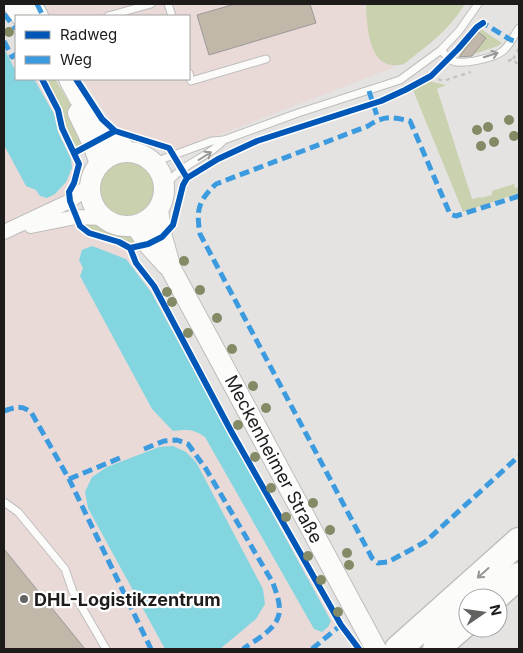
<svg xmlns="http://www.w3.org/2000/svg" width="523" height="653" font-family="Inter,sans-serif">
<rect width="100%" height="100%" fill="#e4e3e1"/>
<path fill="#e9dad8" d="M40,4h326l3,33 14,25 14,4 -216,84 -66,-24 -33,-47h107v-63h-143z
M4,44l12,22v13h22l18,34 4,18 16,33 -4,15 -8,17 9,28 14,11 28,9 10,6 8,15 20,24 184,336 -29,24h-304z"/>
<path fill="#cad1ae" d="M366,4h99c-15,25 -38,42 -61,60 -36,9 -37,-36 -38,-60z
M481,29l21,14 -4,3 -30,10h-5l-4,-3z
M44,79h11l14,23 19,41 -10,4 -5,-1 -11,-26 -2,-12z
M429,81l17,4 -9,4 35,110 9,-2v1l11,-3v-4l22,-7 1,4 4,-1v6l-56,19 -50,-122z
M96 190a31 31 0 1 1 62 0a31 31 0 1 1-62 0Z
M81,220l16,3 16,9 19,5 9,7c-17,-1 -52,-8 -60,-24z"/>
<path fill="#83d5e0" d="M4,48l10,20h2v11h18l20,35 4,18 13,27 1,9 -6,14 -11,12 -8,4 -7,-2 -4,-6 -10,-4 -22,-41z
M92,246l34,13 25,33 180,329 -3,6 -6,5 -8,-3 -109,-192c-11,-8 -19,-8 -32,-6l-21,-22 -72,-133 3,-8 -4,-8 3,-10z
M173,446l13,6 10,10 67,127 2,15 -9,15 -36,30h-55l-77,-141 -3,-16 7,-15 15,-10 52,-20z"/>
<path fill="#c2b8aa" stroke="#9a9998" d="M235,4h75l6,19 -107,32 -12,-40z
M478,32l8,6 -14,18 -13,1z
M4,549l81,100h-81z"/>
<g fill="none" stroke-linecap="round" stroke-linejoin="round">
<g stroke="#bfbebd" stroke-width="9">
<path id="lane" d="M168,4l4,12
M108,16l43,-12
M441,50c3,3 8,10 12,11 10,4 41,-3 50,-10 7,-6 11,-16 16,-23
M189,73l2,8 75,-22
M151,160h9l52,-19 12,-1 74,-27 102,-33 41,-30 18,-19 19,-27
M164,196c2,-5 4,-13 8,-18 15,-16 38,-22 52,-38
M4,502l14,10 47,57 8,23 33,57"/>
</g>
<g stroke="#bfbebd" stroke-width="16">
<path id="street" d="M31,226l45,-9 27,1
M4,232l66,-31 20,-16"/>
</g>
<g stroke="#bfbebd" stroke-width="22">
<path id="secondary" d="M13,4l8,12
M31,4l7,12
M69,79l10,19 27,38 21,15
M78,113l15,31 7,20
M90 189a37 37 0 1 1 74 0a37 37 0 1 1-74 0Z
M158,210l4,27 9,32 205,380
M136,226l12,18 19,21"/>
</g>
<g stroke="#bfbebd" stroke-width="29">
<path id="highway" d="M494,598l25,-22
M398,649l121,-108
M436,649l32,-28"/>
</g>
<path stroke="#c5c4c4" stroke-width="2.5" stroke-dasharray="4 4" stroke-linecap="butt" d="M513,59l6,-10
M508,61l5,-2 6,7
M431,76l12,5 28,-9"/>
<use href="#lane" stroke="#fbfbfa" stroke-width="7"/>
<use href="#street" stroke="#fbfbfa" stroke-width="14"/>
<use href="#secondary" stroke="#fbfbfa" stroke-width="20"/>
<use href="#highway" stroke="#fbfbfa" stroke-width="26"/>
<path stroke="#3c9bdf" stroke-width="5" stroke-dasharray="10 5" stroke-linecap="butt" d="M37,4l6,12
M4,14l12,15
M479,25l4,-2 28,17 8,2
M4,41l8,16 4,-3
M369,91l9,28
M519,196l-63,20 -6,-2 -40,-93c-18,-4 -26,-6 -42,5l-152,58c-18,17 -20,26 -16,50l172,324 6,5 10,-1 37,-20 94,-86
M4,411c11,-4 17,-6 27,1l38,67 82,170
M144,449l20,-8 13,-1 11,4 18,25 67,114c3,9 8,21 6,31 -3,16 -24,26 -36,35
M69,479l51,-21
M312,649l29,-24"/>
<g stroke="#fff" stroke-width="9">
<path id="cycleway" d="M42,79l16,31 4,18 17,36 -5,19 -5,9 1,9 10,25 9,7 30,9 11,6 18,-4 14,-7 11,-12 10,-40 4,-7 -18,-30 -54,-17 -41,22
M76,79l26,40 13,12
M187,178l31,-19 39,-18 124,-40 24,-11 26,-14 27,-27 19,-22 6,-4
M130,248l6,15 18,23 77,145 110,194 18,24"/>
</g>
<use href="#cycleway" stroke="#0057b8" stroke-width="6"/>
</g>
<g fill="#858a66">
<circle cx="9" cy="32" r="5"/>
<circle cx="509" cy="120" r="5"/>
<circle cx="488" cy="127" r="5"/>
<circle cx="477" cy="130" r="5"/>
<circle cx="514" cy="136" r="5"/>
<circle cx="494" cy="142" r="5"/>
<circle cx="481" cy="146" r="5"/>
<circle cx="184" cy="261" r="5"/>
<circle cx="200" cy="290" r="5"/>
<circle cx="167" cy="292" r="5"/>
<circle cx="172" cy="302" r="5"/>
<circle cx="217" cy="318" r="5"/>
<circle cx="188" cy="333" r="5"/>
<circle cx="232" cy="349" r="5"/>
<circle cx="253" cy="386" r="5"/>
<circle cx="266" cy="408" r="5"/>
<circle cx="238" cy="425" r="5"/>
<circle cx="255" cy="457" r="5"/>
<circle cx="271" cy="488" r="5"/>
<circle cx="313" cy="503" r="5"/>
<circle cx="286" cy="517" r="5"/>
<circle cx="330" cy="530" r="5"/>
<circle cx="347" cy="553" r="5"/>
<circle cx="308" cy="556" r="5"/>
<circle cx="349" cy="565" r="5"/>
<circle cx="321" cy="580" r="5"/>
<circle cx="338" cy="612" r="5"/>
</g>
<defs><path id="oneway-shaft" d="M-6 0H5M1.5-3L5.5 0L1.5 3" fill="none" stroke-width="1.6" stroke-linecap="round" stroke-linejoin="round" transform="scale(1.25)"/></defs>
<g stroke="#979796">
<use href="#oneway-shaft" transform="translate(491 55) rotate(-18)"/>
<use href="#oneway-shaft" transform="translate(205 156) rotate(-32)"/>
<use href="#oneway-shaft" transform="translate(483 573) rotate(138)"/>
</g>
<circle fill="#636260" stroke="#fff" stroke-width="2" cx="24" cy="599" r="5"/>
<g text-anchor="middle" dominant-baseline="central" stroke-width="4.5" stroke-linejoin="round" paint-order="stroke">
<g font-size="18" fill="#1d1c1b" stroke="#fff">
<text transform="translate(274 459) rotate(62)">Meckenheimer Straße</text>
</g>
<g font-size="18" font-weight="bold" fill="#1d1c1b" stroke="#fff" text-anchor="start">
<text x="34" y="599">DHL-Logistikzentrum</text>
</g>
</g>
<rect width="523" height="653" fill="none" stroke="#1d1c1b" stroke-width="10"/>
<rect x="15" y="15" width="175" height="65" fill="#ffffff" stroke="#a5a4a4"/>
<rect x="25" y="31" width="25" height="8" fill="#0057b8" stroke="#a5a4a4"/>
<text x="60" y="40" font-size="15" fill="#1d1c1b">Radweg</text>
<rect x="25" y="56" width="25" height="8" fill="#3c9bdf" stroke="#a5a4a4"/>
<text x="60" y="65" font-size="15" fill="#1d1c1b">Weg</text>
<g transform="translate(483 613) rotate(77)"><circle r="24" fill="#ffffff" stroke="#a5a4a4"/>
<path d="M0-4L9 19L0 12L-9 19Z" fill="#636260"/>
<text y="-8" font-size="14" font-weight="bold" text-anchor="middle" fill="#1d1c1b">N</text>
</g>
</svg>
